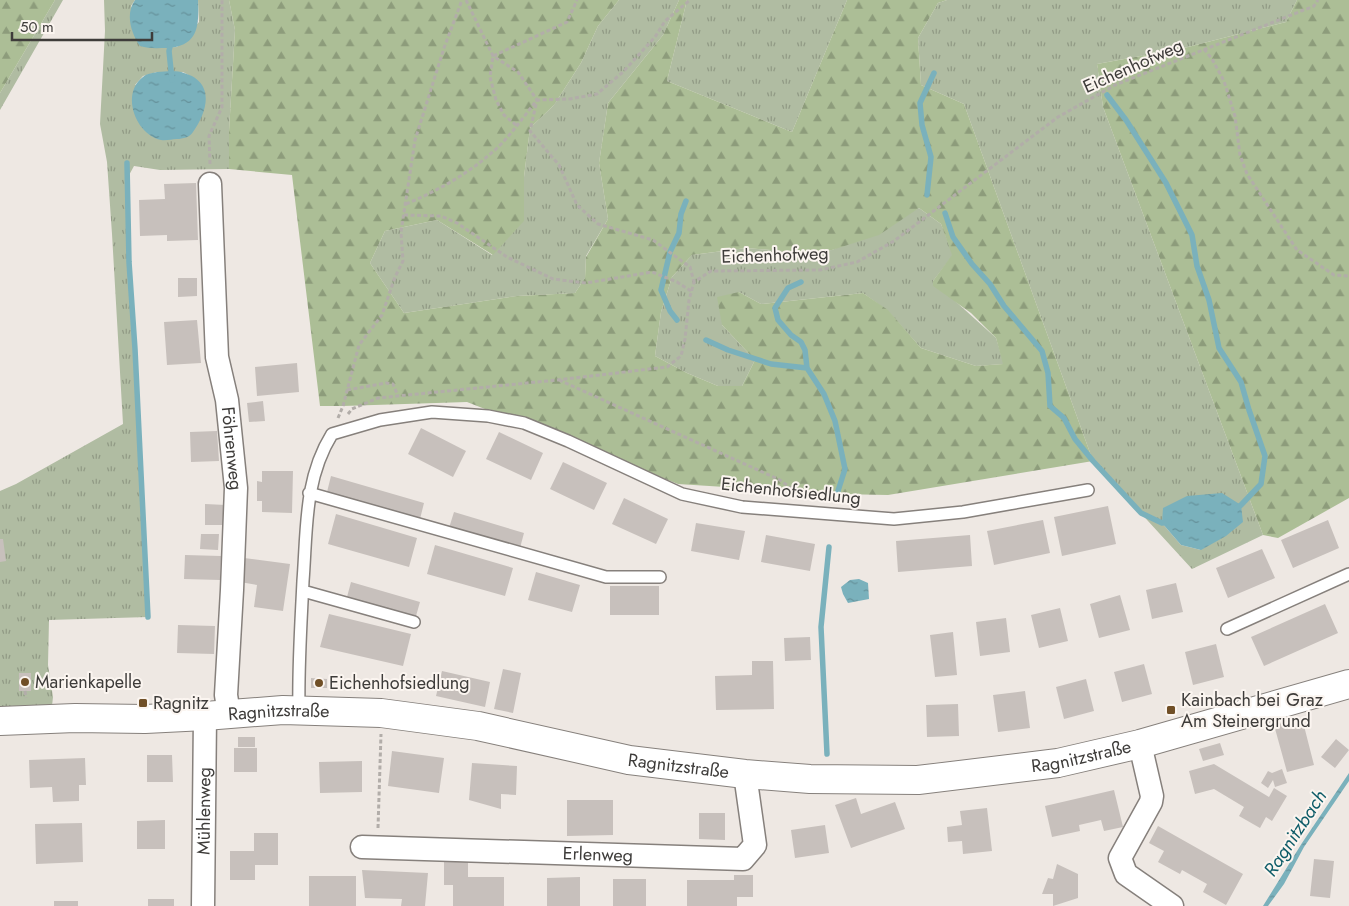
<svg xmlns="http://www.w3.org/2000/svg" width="1349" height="906" font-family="Jost,sans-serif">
<defs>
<pattern id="grass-tufts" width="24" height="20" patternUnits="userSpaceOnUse" patternTransform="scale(1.25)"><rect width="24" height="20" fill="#b0bca2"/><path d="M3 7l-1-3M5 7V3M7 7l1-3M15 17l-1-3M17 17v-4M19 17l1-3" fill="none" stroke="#919a85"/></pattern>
<pattern id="forest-firs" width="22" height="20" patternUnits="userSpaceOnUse" patternTransform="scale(1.25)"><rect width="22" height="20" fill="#acbe96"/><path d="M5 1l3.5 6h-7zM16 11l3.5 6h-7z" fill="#8d9c7b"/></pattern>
<pattern id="water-ripples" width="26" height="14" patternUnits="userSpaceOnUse" patternTransform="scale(1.25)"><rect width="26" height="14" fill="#7ab1bc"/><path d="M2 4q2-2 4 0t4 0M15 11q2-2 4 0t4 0" fill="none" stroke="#65919a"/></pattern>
</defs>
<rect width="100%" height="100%" fill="#eee8e3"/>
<path fill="url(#grass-tufts)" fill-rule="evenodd" d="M55,0h8l-63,110v-17z
M104,0h31l-4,6 24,42 22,-1 22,-25 -1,-22h31l6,30 -6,101v38l-69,1 -26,-4 -6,11 1,85 6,87 13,268 -99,3 -1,45 5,32 -1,9 -52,2v-217l16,-7 107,-60 -11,-190 -5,-72 -7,-38 5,-93zM157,72h26l11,6 -59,7 8,-9z
M619,0h60l-16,35 -55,68 -9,60 9,56 -22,37 -1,22 -10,15 -58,3 -113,17 -34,-50 15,-32 52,-11 55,35 31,-34 1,-44 6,-49 24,-23 27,-42 17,-37z
M687,0h160l-55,132 -125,-51z
M947,0h350l-11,22 -102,26 -87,16 6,43 160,428 -71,34 -99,-108 -129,-357 -43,-19 -3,-47 20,-35zM1162,523l39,27 -20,-5z
M919,208l22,16 12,31 -20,26 63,57 8,26 -28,2 -55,-18 -33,-37 -25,-18 -102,11 -22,-12 -17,33 33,35 -13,26h-24l-31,-13 -32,-17 6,-44 11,-35 20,-22 54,-7 48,4 38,-2z"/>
<path fill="url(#forest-firs)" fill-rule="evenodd" d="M0,0h55l-55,93z
M229,0h390l-21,26 -17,37 -27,42 -24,23 -6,49v44l-31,34 -56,-35 -52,11 -15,32 34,50 113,-17 58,-3 10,-15 1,-21 22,-38 -9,-56 9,-60 55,-68 16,-35h8l-20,81 125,51 55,-132h100l-9,3 -20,35 3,47 43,19 129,357 -205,34 -51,-1 -159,-10 -211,-82 -124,4h-23l-28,-231 -63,-6v-38l6,-101zM919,208l22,16 11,31 -19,26v5l38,27 25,25 7,26 -27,2 -55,-18 -33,-38 -25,-17 -102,11 -22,-12 -22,5 5,28 33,35 -13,26h-24l-31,-13 -32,-17 6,-44 11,-35 20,-22 54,-7 48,4 38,-2 47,-15z
M1297,0h52v498l-71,40 -15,-3 -160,-428 -6,-43 87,-16 102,-26z"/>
<path fill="url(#water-ripples)" d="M135,0h63c1,25 1,46 -30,48 -10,0 -19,1 -28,-2 -9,-13 -15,-32 -5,-46z
M157,72c8,0 19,-2 27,1 31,9 24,38 9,59 -3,5 -10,7 -16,7 -5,0 -11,2 -16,1 -25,-5 -41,-46 -18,-63 3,-3 9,-4 14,-5z
M1222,493l19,12 2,17 -17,14 -25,14 -20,-5 -19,-22 1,-15 24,-12z
M859,579l9,4 1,16 -21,4 -5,-9 -2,-7 9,-7z
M1349,773v8l-45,66 -20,37 -16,22h-5l39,-63z"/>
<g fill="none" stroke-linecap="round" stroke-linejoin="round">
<path stroke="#7ab1bc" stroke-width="5.5" d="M171,42l-2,9 3,29
M1089,82l11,2
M1107,95l19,25 40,63 26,52 5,31 12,34 10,48 22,34 8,28 16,46 -4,28 -20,21 -5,4
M127,163l2,99 6,87 13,268
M927,195l4,-38 -9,-32 -2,-22 14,-30
M945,213l8,24 19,27 18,20 14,22 38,45 6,22 2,33 14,12 11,21 18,22 48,52 21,10 7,-1
M801,282l-13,6 -13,20 3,12 13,15 10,7 4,8 2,18
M677,320l-7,-9 -9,-21 9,-38 9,-19 2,-19 5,-13
M706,340l22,10 43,14 36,4 17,26 11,27 10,48 -8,25
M827,754l-6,-127 8,-80"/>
</g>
<path fill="#c7c0bc" d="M196,183l2,57 -31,1v-6l-27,1 -1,-36 26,-1 -1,-15z
M178,278h19v18l-19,1z
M197,320l4,43 -34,2 -3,-43z
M297,363l2,29 -42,4 -2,-29z
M263,401l2,20 -16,1 -2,-19z
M421,428l45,23 -13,26 -45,-23z
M217,431l2,30 -28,1 -1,-30z
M499,432l44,21 -12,27 -45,-21z
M563,462l44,21 -13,27 -44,-21z
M262,471h31l-1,42 -30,-1v-11h-5v-20l5,1z
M331,476l93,27 -4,16 -93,-27z
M624,498l44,21 -12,25 -44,-20z
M205,504l21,1 -1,20h-20z
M1108,506l8,38 -54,12 -8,-39z
M454,512l70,21 -4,15 -71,-20z
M336,514l81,24 -8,29 -81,-23z
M1043,520l7,33 -56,12 -7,-34z
M1328,520l11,28 -46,20 -12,-28z
M696,523l49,8 -6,29 -48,-9z
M201,534h18l-1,16 -18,-1z
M766,535l49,9 -5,27 -49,-9z
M970,535l2,31 -74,6 -2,-31z
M0,539h3l3,22 -6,1z
M435,545l78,23 -8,28 -78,-22z
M1262,549l13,29 -47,20 -12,-30z
M185,555l36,1 -1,24 -36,-1z
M244,558l46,6 -7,47 -29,-4 3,-22 -17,-3z
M536,572l44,13 -8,27 -44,-12z
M351,582l69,20 -4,14 -69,-19z
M1176,583l7,29 -31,7 -6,-29z
M610,586h49v29h-49z
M1120,595l10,35 -31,8 -9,-34z
M1325,604l13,29 -74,33 -13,-29z
M1060,608l8,33 -29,7 -8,-33z
M329,614l82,20 -8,32 -83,-19z
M1006,618l4,34 -30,4 -4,-34z
M178,625l37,1 -1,28 -37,-1z
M953,632l4,43 -22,2 -5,-42z
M810,637l1,23 -26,1 -1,-23z
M1216,644l8,33 -31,8 -8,-33z
M752,661h21l1,48 -58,1 -1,-34 37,-1z
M1144,664l8,30 -30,8 -8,-30z
M503,669l18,4 -8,40 -19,-4z
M442,671l48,11 -5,25 -49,-11z
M19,673h12v18h-12z
M311,678l16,1v9h-16z
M1086,679l8,32 -30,8 -8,-32z
M1025,691l5,37 -32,4 -5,-37z
M958,704l1,32 -32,1 -1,-32z
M1302,718l12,47 -27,7 -13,-47z
M238,737h17v10h-17z
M1336,739l13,11 -14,18 -14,-11z
M1220,743l4,12 -21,6 -4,-12z
M234,748h23v24h-23z
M392,751l52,7 -5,35 -51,-7z
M147,755h25l1,27h-26z
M85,758l1,27h-7v16l-26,1 -1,-15 -22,1 -1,-28z
M362,761v31l-42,1 -1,-31z
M472,763l45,3 -1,29 -15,-1v15l-32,-9z
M1214,764l55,33 5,-9 13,8 -15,25 -6,-4 -6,11 -21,-12 5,-9 -30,-18 -19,5 -6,-23z
M1282,769l5,14 -12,4 -2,-7 -5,8 -7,-5 7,-12 4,2z
M1114,790l9,37 -19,4 -3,-11 -22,5 1,6 -28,6 -7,-31z
M856,798l5,16 34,-12 10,27 -54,19 -16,-43z
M567,800h46v35l-46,1z
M987,808l5,43 -29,3 -1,-13 -14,1 -1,-15 15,-2 -2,-14z
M699,813h26v27l-26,-1z
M165,820v29h-28v-28z
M82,823l1,39 -47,2 -1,-40z
M825,825l4,28 -34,5 -4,-28z
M1158,826l85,48 -17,31 -23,-13 4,-8 -25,-14 -2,4 -22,-12 6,-11 -15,-8z
M254,833h24v32h-23v15h-25v-29h24z
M1314,859l20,2 -4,37 -20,-2z
M444,862h24v15h36v29h-51v-21h-9z
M1057,864l21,10v24l-25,8v-12h-11l6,-16 5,1z
M362,870l66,3 -3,33h-24l1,-7 -37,-1z
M734,875h19v22h-16v9h-50v-26h47z
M309,876h47v30h-47z
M580,877v29h-33v-28z
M613,879h33v27h-33z
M148,899h26v7h-26z
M54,901h24v5h-24z"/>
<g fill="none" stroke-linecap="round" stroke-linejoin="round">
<g stroke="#86807c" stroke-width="14">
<path id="service" d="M309,493l297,84h54
M303,591l111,31
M1227,629l122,-55
M299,710c-1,-43 2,-86 4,-129 4,-52 1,-102 29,-147l48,-14 52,-8 56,4 36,7 44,18 114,53 60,13 152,12 69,-7 125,-22"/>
</g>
<g stroke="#86807c" stroke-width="25">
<g id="minor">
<path id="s1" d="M210,184l7,173 10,43 9,88 -4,102 -6,105 3,19"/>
<path d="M1140,744l12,52 -1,6 -31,56 6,16 46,32"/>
<path id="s2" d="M362,847l381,12 12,-14 -10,-71"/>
<path id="s3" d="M203,906l2,-190"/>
</g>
</g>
<g stroke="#86807c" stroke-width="30">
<g id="secondary">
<path id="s4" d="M0,721l75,-3 70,1 60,-3 78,-6 98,3 97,13 151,34 116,14 65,5 108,1 140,-17 82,-19 209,-60"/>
</g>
</g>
<path stroke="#b2ada9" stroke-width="3" stroke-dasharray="4 2.5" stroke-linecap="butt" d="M466,0l27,56 25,16 19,28 -7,31 29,34 18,40 21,19 55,16 37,27 4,15
M1204,49l8,10 12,22 11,35 5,39 7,19 50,76 37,25 15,1
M516,125l-12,-10 -8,-15 -6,-23 3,-21 74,-34 10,-22
M210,164l-1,-28 13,-29v-107
M406,204c33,-14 64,-31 91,-56 15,-14 27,-32 40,-48l33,-1 27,-5 26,-22 32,-35 10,-16 25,-21
M404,215l37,1 16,7 50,34 46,22 33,4 66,-11 25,10 14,9
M559,380l221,100 23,17
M347,390l39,-7 7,1 5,12
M348,414l4,-5 26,-11 179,-18 110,-13 14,-11 4,-17 4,-39 5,-18 17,-11 109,-1 37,-8 37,-21 164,-124 57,-32 199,-79 4,-6
M338,418l5,-12 16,-61 23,-30 13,-38 8,-16 -2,-29 14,-92 29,-92 18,-48
M25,691l1,7
M378,828l3,-94"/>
<use href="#service" stroke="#fff" stroke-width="11"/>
<use href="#minor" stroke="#fff" stroke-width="22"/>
<use href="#secondary" stroke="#fff" stroke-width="28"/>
</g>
<g fill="#704f26" stroke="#fbf5f0" stroke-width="2">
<circle cx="25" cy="682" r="5"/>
<circle cx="319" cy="683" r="5"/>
<rect x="138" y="698" width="10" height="10" rx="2.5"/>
<rect x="1166" y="705" width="10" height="10" rx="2.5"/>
</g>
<g text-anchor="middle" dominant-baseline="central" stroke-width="4" stroke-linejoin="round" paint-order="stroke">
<g font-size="18" fill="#3e3c3a" stroke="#fbf5f0">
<text transform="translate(1133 66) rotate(-24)">Eichenhofweg</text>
<text transform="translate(775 255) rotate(-2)">Eichenhofweg</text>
<text stroke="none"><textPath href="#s1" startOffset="266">Föhrenweg</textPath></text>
<text transform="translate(791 491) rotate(6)">Eichenhofsiedlung</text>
<text stroke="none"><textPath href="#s4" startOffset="279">Ragnitzstraße</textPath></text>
<text stroke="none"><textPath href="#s4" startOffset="1089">Ragnitzstraße</textPath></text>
<text stroke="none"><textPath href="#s4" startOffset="684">Ragnitzstraße</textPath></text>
<text stroke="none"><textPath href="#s3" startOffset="95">Mühlenweg</textPath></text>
<text stroke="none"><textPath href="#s2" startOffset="236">Erlenweg</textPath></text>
</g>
<g font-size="18" fill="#3e3c3a" stroke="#fbf5f0" text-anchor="start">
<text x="35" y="682">Marienkapelle</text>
<text x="329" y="683">Eichenhofsiedlung</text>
<text x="1181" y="700">Kainbach bei Graz<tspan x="1181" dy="21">Am Steinergrund</tspan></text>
<text x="153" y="703">Ragnitz</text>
</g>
<g font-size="19" font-style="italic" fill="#0e5c68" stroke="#fbf5f0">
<text transform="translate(1295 833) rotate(-57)">Ragnitzbach</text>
</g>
</g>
<path d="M12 32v8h140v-8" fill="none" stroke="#3e3c3a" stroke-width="2.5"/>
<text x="20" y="32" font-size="15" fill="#3e3c3a" stroke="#fbf5f0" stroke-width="4" paint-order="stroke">50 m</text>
</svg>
